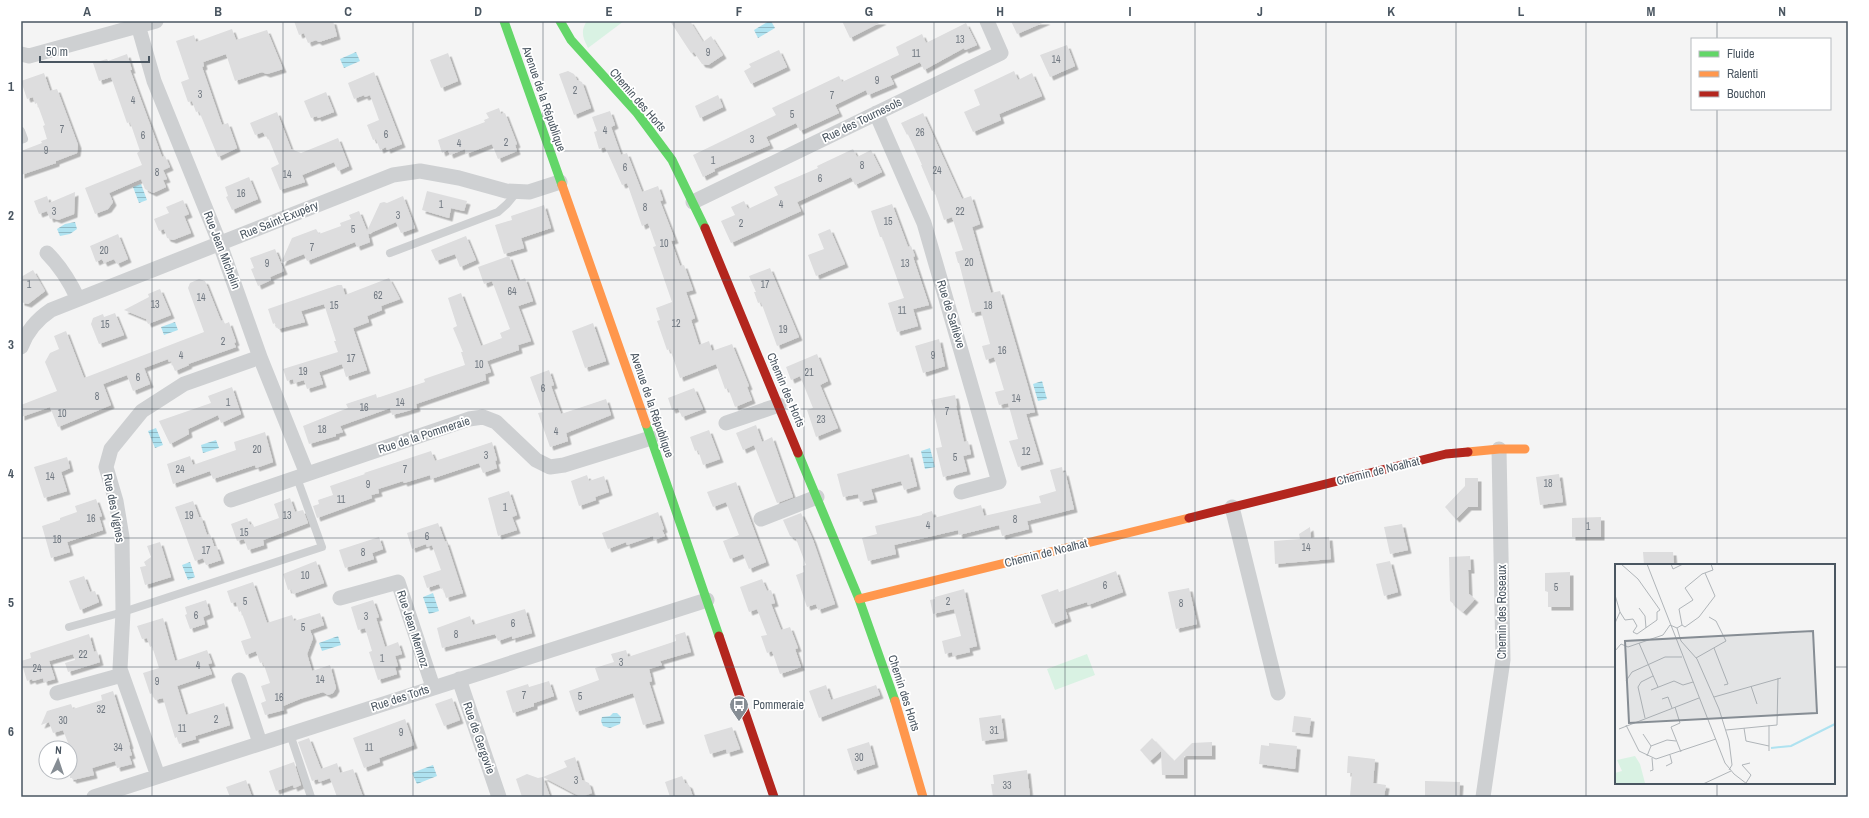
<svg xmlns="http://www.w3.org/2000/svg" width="1869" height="818" font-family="'Archivo Narrow',sans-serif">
<defs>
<pattern id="water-rules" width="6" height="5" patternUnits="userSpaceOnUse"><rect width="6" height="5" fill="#aee2f0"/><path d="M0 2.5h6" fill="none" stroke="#90bac6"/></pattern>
<filter id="shadow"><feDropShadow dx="3.5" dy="3.5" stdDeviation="0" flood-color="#0004"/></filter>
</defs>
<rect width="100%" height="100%" fill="#f4f4f4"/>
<path fill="#d9f2e3" d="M587,21h37l-36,27c-5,-10 -8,-17 -1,-27z
M1087,654l8,21 -40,15 -8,-21z"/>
<path fill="url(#water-rules)" d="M769,21h2l4,7 -17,10 -4,-8z
M356,52l4,9 -16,7 -4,-9z
M141,184l6,16 -8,3 -6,-16z
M75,222l2,7 -7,5 -10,2 -3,-7 8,-5z
M175,322l3,8 -14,5 -3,-8z
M1042,381l5,18 -9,2 -5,-17z
M156,428l7,17 -8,3 -7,-17z
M216,440l3,8 -16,5 -2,-8z
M930,448l5,19 -10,2 -4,-18z
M190,562l5,15 -7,3 -6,-15z
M433,593l6,18 -10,3 -6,-17z
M338,636l3,9 -19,6 -3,-8z
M613,713h4l4,4 -1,7 -10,4 -7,-2 -2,-5 1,-4 8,-1z
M433,765l4,11 -20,8 -5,-11z"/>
<path fill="#ddddde" filter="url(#shadow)" d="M294,21h39l4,15 -18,6 -3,-2 -8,3 -4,-10 -5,2z
M670,21h20l13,21 8,-6 12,19 -15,10 -6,-1 -8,-12 -3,1z
M842,21h41l-33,17z
M1011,21h36l-30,13z
M966,23l11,22 -12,5 -1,-2 -40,22 -4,-8 -30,14 4,8 -26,11 -2,-5 -31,15 4,8 -39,18 -4,-8 -30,14 4,8 -56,24 1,2 -12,6 -10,-22 83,-40 -4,-7 67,-32 3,6 57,-27 -3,-8 26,-13 4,9z
M232,29l4,11 31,-10 16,39 -16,5 -5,-2 -27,9 -9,-27 -23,8 1,4 -2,1 20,58 6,-2 9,25 -19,9 -19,-46 -3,1 -4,-11 -4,1 -7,-20 8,-3 -13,-38 18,-6 2,7z
M1067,45l8,21 -25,11 -10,-22z
M779,50l8,17 -36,17 -7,-13 7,-4 -2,-3z
M448,53l10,28 -17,7 -11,-28z
M127,54l5,16h-2l32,87 3,-1 5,11 -7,3 4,9 -4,1 3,7 -13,6 -8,-4 -4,-10 -32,14 4,9 -5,7 -13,5 -10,-26 57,-23 -5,-12 3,-2 -10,-29 -3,1 -16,-46 -12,4 -6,-18 14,-4 1,2z
M568,71l6,3 3,6 5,2 9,26 -17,7 -15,-41z
M1014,71l4,9 14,-7 10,23 -43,18 2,6 -28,12 -9,-20 16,-7 -6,-15z
M374,72l28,72 -15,6 -1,-3 -6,3 -4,-11 -3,1 -6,-15 12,-5 -9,-25 -5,2 -1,-2 -10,4 -6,-16z
M44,73l6,18 7,-2 21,56 -1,8 -21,8v2l-35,12v-24l21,-8 -1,-2 6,-2 -4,-13 2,-1 -8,-22 -2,1 -2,-7 -6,2 -6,-18z
M326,92l8,20 -16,6 -1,-2 -6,2 -7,-17z
M718,95l5,12 -23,11 -5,-12z
M499,108l2,6 4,-1 12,31 -2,1 2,6 -19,8 -6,-15 -26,10 -1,-5 -15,6 -2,-5 -6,3 -4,-13 47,-18 -1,-2 5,-2 -3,-5z
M610,111l5,14 -4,2 10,28 6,-2 15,39 16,-6 5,14 -3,1 15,39 -4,1 9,25 4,-1 9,25 -7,2 9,26 -4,2 8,25 10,-4 3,10 20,-7 17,42 -2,1 5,13 -17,7 -7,-19 -3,1 -9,-25 -36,14 -10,-29 -3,1 -10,-29 3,-1 -4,-12 16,-6 -19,-55 3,-1 -8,-23 -6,3 -15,-43 -5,2 -17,-38 -6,2 -5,-17 3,-1 -5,-14z
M277,112l14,37 10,4 37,-15 11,28 -11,5 -4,-9 -32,13 3,7 -25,8 -9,-22 8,-4 -12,-29 -2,1 -2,-4 -8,3 -5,-12z
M923,113l39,86 9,-3 9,28 -8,3 19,66 9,-2 27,92 8,29 -9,2 14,47 -22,6 -9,-26 9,-2 -10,-36 -9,2 -4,-13 9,-2 -10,-33 -8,3 -4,-14 8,-2 -9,-33 -9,2 -13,-50h-1l-3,-11 8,-2 -11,-33 -8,3 -10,-30 -2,1 -11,-26h1l-14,-31 -1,1 -6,-12z
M853,149l4,8 14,-7 11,22 -27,13 -4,-8 -54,25 4,9 -70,32 -10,-22 14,-6 -4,-8 13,-6 4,8 30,-14 -4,-8 44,-19 -1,-2z
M249,177l9,22 -26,11 -6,-13 2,-1 -3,-9z
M427,191l40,10 -3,10 -13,-3 -2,10 -27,-8z
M75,192l-1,22 -16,6 -5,-2 -3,1 -3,-8 -8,3 -5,-13 13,-5 2,7z
M403,196l12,32 -14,5 -5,-11 -28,12 2,8 -13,5 -2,-5 -48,19 -3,-7 -23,9 11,-25 24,-9 3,5 22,-8 -1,-3 11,-4 -2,-4 10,-4 8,20 13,-28 4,-1 3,1z
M183,200l6,14 -5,2 7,17 -18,7 -6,-2 -3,-9 -5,2 -5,-12 15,-6 -3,-6z
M892,204l16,43 3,-1 4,10 -2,1 16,48 -16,4 5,17 -21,6 -9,-29 16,-5 -22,-61h-2l-9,-26z
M544,205l7,23 -30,10 3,10 -20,6 -9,-29 17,-5 -1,-4z
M830,229l15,35 -29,12 -8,-21 16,-6 -6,-15z
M118,234l10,25 -11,5 -3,-5 -10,4 -2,-4 -6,3 -6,-16z
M466,236l10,24 -16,7 -5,-13 -19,7 -5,-11z
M275,249l9,22 -14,6 1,3 -13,6 -7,-17 3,-1 -4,-10z
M509,256l9,25 7,-3 8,23 -15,5 13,35 -13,4 1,5 -32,11 4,11 -6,2 1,6 -70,24 1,4 -13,4 -12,3 -2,-7 -50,18 3,6 -7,2v2l-27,8 -6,-18 45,-18 -2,-4 30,-10 1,4 48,-16 -1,-3 41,-14 -4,-13h2l-10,-24 4,-2 -9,-28 13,-5 20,53 21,-8 -2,-5 10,-4 -18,-48 -8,3 -6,-17z
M770,268l29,69 -22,9 -16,-44 -3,1 -4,-11h2l-7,-16z
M33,270l12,21 -17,13 -7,-2v-25z
M389,278l11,21 -19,7 1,4 -15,6 2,6 -16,6 14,42 -21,7 -4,-13 -23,8 4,12 -16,5 -3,-9 -10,3 -1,-4 -6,2 -4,-12 55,-17 -4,-11h2l-12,-37 -23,7 4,11 -27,7 -3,-6 -2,1 -5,-15 70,-24h4l3,10z
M199,279l6,2 16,40 2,-1 2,4 4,-2 7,20 -2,1 2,4 -48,17 1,1 -14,6 -4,-10 -2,1 -1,-3 -24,9 6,16 -17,7 -6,-16 -24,9 8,21 -53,22 -8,-20 -29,10v-12l36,-14 -12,-29 5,-9 9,-4 -5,-13 12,-5 18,47 120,-46 -16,-44 2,-5z
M160,289l11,26 -23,9 -2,-5 -22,-9 25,-13 -1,-3z
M115,313l9,22 -25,9 -8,-20 2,-6 10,-4 1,3z
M593,323l13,38 -21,7 -13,-37z
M939,339l6,27 -22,7 -8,-27z
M817,354l11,27 -8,4 18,43 -22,9 -9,-27 6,-2 -13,-32 -9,4 -5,-13z
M549,370l5,15 -3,1 10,28 45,-15 5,16 -45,18 2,8 -18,6 -12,-34 5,-1 -13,-35z
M232,387l9,27 -20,9 -3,-8 -30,14 1,5 -19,10 -11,-23 52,-18 -3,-7z
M694,388l9,21 -21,8 -4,-9 -6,2 -4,-12z
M955,395l2,10 -1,1 8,36 4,-1 3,13 -8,2 4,15 -24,6 -7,-29 6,-1 -11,-47z
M756,425l6,17 10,-5 21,60 -16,6 -23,-58 -11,5 -7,-17z
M709,430l11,29 -17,6 -5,-15 -3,1 -5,-14z
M265,432l8,30 -17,6 -1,-3 -42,14 -3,-8 -37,13 -6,-20 23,-8 3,9 43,-15 -2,-8z
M492,442l5,18 -2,1 2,7 -14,5 -4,-10 -48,16 -1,-4 -26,8 -1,-2 -25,8 1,4 -8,2 1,3 -55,20 -4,-12 6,-2 -1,-4 15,-5 -3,-9 35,-12 -1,-1 67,-22 4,10z
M909,454l8,32 -13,4 -3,-9 -30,8 3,10 -14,3 -2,-8 -15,3 -6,-23z
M67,457l3,11 -9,4 6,19 -23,7 -10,-31z
M1062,467l1,6 2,-1 9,37 -47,12 2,8 -27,7 -3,-11 -40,10 -1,-5 -64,15 2,9 -28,7 -6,-23 15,-4 -2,-8 47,-11v-1l10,-3 2,7 47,-13 3,11 57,-13 -2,-7 17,-5 -6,-21z
M1559,474l4,28 -23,3 -4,-28z
M587,475l2,6 15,-5 5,16 -14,5 1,3 -17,6 -8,-25z
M1465,478h13v29h-10l-12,12 -11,-12 20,-21z
M736,482l30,80 -17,7 -6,-15 -13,5 -7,-18 16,-6 -13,-33 -13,5 -6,-15z
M509,491l8,24 -5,2 5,13 -19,6 -10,-38z
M290,498l5,14 8,-2 5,13 -45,17 1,5 -16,5 -4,-11 -7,2 -6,-17 16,-6 3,7 3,-1 1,3 25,-9 -5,-14z
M96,499l6,17 -3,1 4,13 -36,12 3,10 -19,6 -9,-32 18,-6v-2l17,-6 -2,-6z
M193,501l6,16h2l6,18 3,-1 4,12h2l5,14 -15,5 -3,-7 -8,3 -20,-54z
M658,512l6,17 -2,1 3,6 -11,4 -1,-4 -26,9 -1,-3 -18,7 -6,-16z
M801,513l12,27 22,64 -17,6 -2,-6 -9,3 -11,-32 8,-3 -1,-6 3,-1 -10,-26 -6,-3 -7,-16z
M1601,517v20h-29v-19z
M438,523l7,19 1,-1 17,52 -17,5 -3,-10 -2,1 -2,-5 -12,4 -4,-12 18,-6 -9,-25 -5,2 -1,-3 -14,5 -5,-16z
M1402,524l6,26 -18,4 -6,-27z
M1310,527l1,11 18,-1 2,22 -56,5 -1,-23 26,-2 -1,-5z
M379,537l4,12 -11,4 2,6 -29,9 -6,-18z
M160,542l11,35 -26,8 -5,-18 6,-1 -2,-4 7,-5 -4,-11z
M1643,552h30l1,13h-30z
M1470,556l1,14h-3l1,24 6,5 -12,13 -13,-11 -1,-44z
M316,561l8,22 -31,11 -2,-5 -3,1 -5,-16z
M1390,561l8,31 -14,4 -8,-32z
M1116,571l7,21 -35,13 -1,-3 -22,7 3,9 -16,6 -11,-29 17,-6 1,3z
M1570,572v35h-22v-15l-3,-1v-18z
M84,576l6,16 5,-1 4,11 -19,8 -11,-29z
M762,579l5,12 4,-1 4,13 -4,1 10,26 9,-3 8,21 -3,1 6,18 -21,7 -8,-23 -5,2 -6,-17 6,-1 -10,-26 -8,3 -9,-25z
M253,582l14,41 25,-8 2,6 26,-8 4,12 -14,5 3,8 -6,16 5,17 18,-6 6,23 -3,5 -5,2 -5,-3 -23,7 -17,7 1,4 -19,5 -4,-12 5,-2 -5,-15 9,-3 -7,-21 -3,1 -4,-12 -10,4 -5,-14 10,-3 -10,-27 -2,1 -3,-10 -5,1 -4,-12z
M1189,588l8,36 -21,5 -8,-37z
M964,589l13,57 -8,2 1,4 -17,4 -1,-4 -7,2 -3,-13 19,-5 -7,-27 -21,5 -3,-14 5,-1v-2z
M206,600l4,14 -7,3 2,7 -15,5 -5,-14 2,-1 -2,-7z
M373,600l6,17 -3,1 9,29 13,-5 4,12 -7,2 3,10 -3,1 2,7 -19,6 -9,-28 3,-1 -7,-23 -7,2 -7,-23z
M525,609l7,24 -20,6v-3l-14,5 -3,-7 -53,14 -5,-20 33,-12 3,9z
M163,618l12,43 32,-11 5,13 -4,1 4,10 -35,12 9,29 38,-12 6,22 -35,11 1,3 -17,5 -2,-7 -2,1 -12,-40 -8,2 -3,-7 -2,1 -7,-21 16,-5 -7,-22 -2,1 -3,-9 -5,1 -5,-13z
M685,632l6,20 -31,9 2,4 -13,4 3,12 -3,1 12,38 -18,5 -10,-32 -57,19 -7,-21 30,-11 -4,-12 19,-6 -3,-8 15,-4 2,7 48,-16 -1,-6z
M89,634l5,18 3,-1 3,11 -32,10 -3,-9 10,-3 -2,-6 -24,7 6,18 -11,3 -1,-4 -10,3 -1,-2 -5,2 -6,-20 10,-3 -1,-5z
M549,681l5,15 -20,7v3l-21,7 -7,-22 22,-7 1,3z
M826,685l5,15 45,-15 4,10 -61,23 -10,-27z
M113,691l17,54 -1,1 3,9 -3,1 3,8 -15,4 -2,-7 -23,7 2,7 -21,5 -1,-2h-2v-30l-7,-18 -10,3 -4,-11 -8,3 6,-14 24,-7 2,5 29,-9 -1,-5z
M452,698l8,22 -16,6 -9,-22z
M1001,715l3,23 -22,3 -3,-23z
M1294,716l17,2 -2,16 -17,-2z
M405,719l9,26 -35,13 1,4 -16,6 -11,-30z
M732,727l8,22 -13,4 -1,-4 -16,5 -6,-19z
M309,738l12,31 16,-6 3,10 13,-4 10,28h-26l-7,-19 -11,4 -1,-3 -6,2 -14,-39z
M1152,738l22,23 18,-18 20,-1v14h-28v19h-22l-1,-24 -11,10 -10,-11z
M869,742l6,22 -21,7 -7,-22z
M1269,743l28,3 -2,23 -36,-5 2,-19 8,1z
M1348,756l27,3 -2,24 13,2 -2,12 -34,-1 2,-23h-5z
M575,757l7,23 7,3 3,10 -11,4 -38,-20 24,-10 -3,-6z
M294,762l7,23 -7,3 -1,-3 -17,6 -7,-20z
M1027,770l3,27h-37l-2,-13h3l-1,-9z
M527,774l11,4 5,-1 7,20h-28l-6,-18z
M682,776l3,7 4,2 4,12h-23l-5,-15z
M246,780l6,17h-22l-4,-10z
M1425,781l35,1 -1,15h-34z"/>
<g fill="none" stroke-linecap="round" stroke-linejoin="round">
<path stroke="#ced0d2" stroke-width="8" d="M21,131l3,8 -3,1
M390,253l108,-41 9,-8 10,-12
M69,627l54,-15 199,-65 -25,-69
M290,734l21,63"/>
<path stroke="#ced0d2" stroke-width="15" d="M138,25l16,56 66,163 40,113 47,117
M21,54l8,2 127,-35
M876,113l48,110 75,259 -38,10
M693,202l308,-149 -14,-32
M47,253c13,13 23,29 31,46
M21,347c6,-16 15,-27 30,-37l342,-135 27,-4 39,7 47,13 23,1 31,-10
M726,423l53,-18
M231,500l238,-81 14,-2 13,5 40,38 14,7 14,-2 87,-27
M1232,507l46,186
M761,519l56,-22
M340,598l58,-16 35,105
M459,679l40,118
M239,680l21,63
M57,693l65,-18
M158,776l-38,-107 3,-57 -1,-75 -6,-36 -10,-34 5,-18 31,-38 42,-27 76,-27
M94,797l613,-197
M1483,797l20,-137 -4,-211"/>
<path stroke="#63d668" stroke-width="9" d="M504,21l58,164
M560,21l11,19 66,73 35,47 33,68
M646,424l73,212
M798,453l61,146 36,102"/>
<path stroke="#ff974d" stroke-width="9" d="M562,185l84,239
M1468,452l31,-3h26
M859,599l330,-81
M895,701l28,96"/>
<path stroke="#b3261e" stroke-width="9" d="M705,228l93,225
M1189,518l257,-64 22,-2
M719,636l55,161"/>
</g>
<path fill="none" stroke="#4a5661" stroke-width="1" stroke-opacity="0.55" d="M152,21v776M283,21v776M413,21v776M543,21v776M674,21v776M804,21v776M934,21v776M1065,21v776M1195,21v776M1326,21v776M1456,21v776M1586,21v776M1717,21v18M1717,109v456M21,151h1827M21,280h1827M21,409h1827M21,538h1827M21,667h1595M1834,667h14M1717,783v14"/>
<defs>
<g id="bus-pin" transform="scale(1)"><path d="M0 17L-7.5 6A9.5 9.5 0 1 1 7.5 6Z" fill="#868d94" stroke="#fff"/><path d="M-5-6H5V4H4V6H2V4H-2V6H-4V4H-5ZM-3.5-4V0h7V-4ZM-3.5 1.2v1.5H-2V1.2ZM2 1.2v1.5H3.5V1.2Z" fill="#fff"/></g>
</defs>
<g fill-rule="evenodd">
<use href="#bus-pin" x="739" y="705"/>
</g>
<g text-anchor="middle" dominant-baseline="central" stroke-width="3.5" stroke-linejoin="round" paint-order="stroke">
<g font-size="10" fill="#707881">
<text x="960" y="39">13</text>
<text x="708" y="52">9</text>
<text x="916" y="53">11</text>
<text x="1056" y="59">14</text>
<text x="877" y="80">9</text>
<text x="575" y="90">2</text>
<text x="200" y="94">3</text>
<text x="832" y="95">7</text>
<text x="133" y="100">4</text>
<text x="792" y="114">5</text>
<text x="62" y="129">7</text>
<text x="605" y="130">4</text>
<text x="920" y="132">26</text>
<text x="386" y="134">6</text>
<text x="143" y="135">6</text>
<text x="752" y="139">3</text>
<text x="506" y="142">2</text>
<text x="459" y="143">4</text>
<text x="46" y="150">9</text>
<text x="713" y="160">1</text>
<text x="862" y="165">8</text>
<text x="625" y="167">6</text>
<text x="937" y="170">24</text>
<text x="157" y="172">8</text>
<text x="287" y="174">14</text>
<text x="820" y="178">6</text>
<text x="241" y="193">16</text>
<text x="441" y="204">1</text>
<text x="781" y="204">4</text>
<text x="645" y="207">8</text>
<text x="54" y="211">3</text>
<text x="960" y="211">22</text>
<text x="398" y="215">3</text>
<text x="888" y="221">15</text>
<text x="741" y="223">2</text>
<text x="353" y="229">5</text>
<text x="664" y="243">10</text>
<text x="312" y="247">7</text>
<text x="104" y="250">20</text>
<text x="969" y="262">20</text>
<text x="267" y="263">9</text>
<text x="905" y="263">13</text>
<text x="29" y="284">1</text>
<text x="765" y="284">17</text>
<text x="512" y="291">64</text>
<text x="378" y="295">62</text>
<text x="201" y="297">14</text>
<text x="155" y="304">13</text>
<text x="334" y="305">15</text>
<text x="988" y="305">18</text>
<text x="902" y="310">11</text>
<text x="676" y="323">12</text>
<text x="105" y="324">15</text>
<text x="783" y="329">19</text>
<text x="223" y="341">2</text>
<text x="1002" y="350">16</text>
<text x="181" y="355">4</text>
<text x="933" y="355">9</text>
<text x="351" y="358">17</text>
<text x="479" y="364">10</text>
<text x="303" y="371">19</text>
<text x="809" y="372">21</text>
<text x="138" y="377">6</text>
<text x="543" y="388">6</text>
<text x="97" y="396">8</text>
<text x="1016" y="398">14</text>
<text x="228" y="402">1</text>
<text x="400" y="402">14</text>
<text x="364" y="407">16</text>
<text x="947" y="411">7</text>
<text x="62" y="413">10</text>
<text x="821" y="419">23</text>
<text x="322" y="429">18</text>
<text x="556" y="431">4</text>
<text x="257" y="449">20</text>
<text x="1026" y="451">12</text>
<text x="486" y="455">3</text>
<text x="955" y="457">5</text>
<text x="180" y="469">24</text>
<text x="405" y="469">7</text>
<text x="50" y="476">14</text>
<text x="1548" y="483">18</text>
<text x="368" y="484">9</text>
<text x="341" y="499">11</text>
<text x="505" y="507">1</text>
<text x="189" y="515">19</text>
<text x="287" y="515">13</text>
<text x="91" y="518">16</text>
<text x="1015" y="519">8</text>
<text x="928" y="525">4</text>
<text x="1588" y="526">1</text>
<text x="244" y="532">15</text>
<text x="427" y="536">6</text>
<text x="57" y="539">18</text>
<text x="1306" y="547">14</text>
<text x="206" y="550">17</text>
<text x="363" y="552">8</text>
<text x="305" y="575">10</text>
<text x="1105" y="585">6</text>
<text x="1556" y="587">5</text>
<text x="245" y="601">5</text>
<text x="948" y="601">2</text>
<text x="1181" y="603">8</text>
<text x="196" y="615">6</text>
<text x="366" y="616">3</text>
<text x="513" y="623">6</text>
<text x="303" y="627">5</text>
<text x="456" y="634">8</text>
<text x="83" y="654">22</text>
<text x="382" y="658">1</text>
<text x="621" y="662">3</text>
<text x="198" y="665">4</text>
<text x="37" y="668">24</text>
<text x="320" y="679">14</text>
<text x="157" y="681">9</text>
<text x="524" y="695">7</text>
<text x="580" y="696">5</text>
<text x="279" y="697">16</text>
<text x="101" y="709">32</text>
<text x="216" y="719">2</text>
<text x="63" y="720">30</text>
<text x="182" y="728">11</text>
<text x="994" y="730">31</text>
<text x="401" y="732">9</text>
<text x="118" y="747">34</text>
<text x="369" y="747">11</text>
<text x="859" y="757">30</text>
<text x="576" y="780">3</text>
<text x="1007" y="785">33</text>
</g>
<g font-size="12" fill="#4a5661" stroke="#fff">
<text transform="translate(544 99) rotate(71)">Avenue de la République</text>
<text transform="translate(638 100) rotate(49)">Chemin des Horts</text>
<text transform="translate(862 120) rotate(-26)">Rue des Tournesols</text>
<text transform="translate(279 220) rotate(-22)">Rue Saint-Exupéry</text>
<text transform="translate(222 250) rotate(69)">Rue Jean Michelin</text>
<text transform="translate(951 314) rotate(73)">Rue de Sarliève</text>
<text transform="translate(786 390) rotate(67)">Chemin des Horts</text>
<text transform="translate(652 405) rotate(71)">Avenue de la République</text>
<text transform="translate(424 435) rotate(-18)">Rue de la Pommeraie</text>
<text transform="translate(1378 471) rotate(-14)">Chemin de Noalhat</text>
<text transform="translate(114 508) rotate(79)">Rue des Vignes</text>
<text transform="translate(1046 553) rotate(-14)">Chemin de Noalhat</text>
<text transform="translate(1502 612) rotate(-90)">Chemin des Roseaux</text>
<text transform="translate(413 629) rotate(72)">Rue Jean Mermoz</text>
<text transform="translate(904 693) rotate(72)">Chemin des Horts</text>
<text transform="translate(400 698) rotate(-18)">Rue des Torts</text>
<text transform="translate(479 738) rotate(71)">Rue de Gergovie</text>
</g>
<g font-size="12" fill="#4a5661" stroke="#fff" text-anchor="start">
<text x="753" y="705">Pommeraie</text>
</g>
</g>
<g transform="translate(1615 564)">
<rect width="220" height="220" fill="#f4f4f4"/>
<path d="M20,192l5,8 5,19 -30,1v-11l7,-2 -5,-11z" fill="#d9f2e3"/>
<path fill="none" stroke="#aee2f0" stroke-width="2" d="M156,184l20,-2 44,-22"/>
<path fill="none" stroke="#b0b5b9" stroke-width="1" d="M6,0l17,15 22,31M32,0l78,199 9,11 13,10M56,0l2,5 10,-5M0,31l5,17 -5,11M24,44l6,8 1,12M5,48l5,8 8,-1 4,7 -4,6 4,2 20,-14v-8l3,-2M67,61l3,2 14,-10 16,-21 -10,-23M62,64l4,13 16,18 22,50 10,32 3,24 -3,5M24,79l19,44M99,84l14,36 -4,1M0,87l6,-7 7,3 35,-12 7,-10 7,3 5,-3 -3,-16 14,-9 -8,-12 17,-14 11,-4 -2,-6M81,94l30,-17 -10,-20 -7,-4M11,117l6,-9 33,-15h17M136,122l6,18M36,126l23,-9 9,4 10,-3M99,133l67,-19M47,135l6,-2 4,11M60,143l5,16 -9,4 10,25M30,154l-7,-31 3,-5 12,-6M11,161l13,26 17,8 60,-20M129,164l2,13 23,5M4,165l80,-31M111,166l51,-5 1,-47M28,170l8,12M154,187v-26M32,192l4,-10 16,-6 9,1M51,202l6,-3 -2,-8M35,207l3,-1 -1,-12M131,219l5,-8 -9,-10 8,-2M88,220l28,-13"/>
<path fill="#868d94" fill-opacity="0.15" stroke="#868d94" stroke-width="2" d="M198,67l4,82 -188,10 -4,-82z"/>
<rect width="220" height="220" fill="none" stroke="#4a5661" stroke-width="2"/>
</g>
<rect width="1869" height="818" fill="none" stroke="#ffffff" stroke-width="44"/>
<rect x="1691" y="38" width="140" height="72" fill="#ffffff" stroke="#b7bbc0"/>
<rect x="1699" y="51" width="20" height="6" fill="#63d668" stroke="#b7bbc0"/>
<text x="1727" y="58" font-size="12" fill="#4a5661">Fluide</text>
<rect x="1699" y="71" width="20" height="6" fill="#ff974d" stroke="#b7bbc0"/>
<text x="1727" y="78" font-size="12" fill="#4a5661">Ralenti</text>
<rect x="1699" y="91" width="20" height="6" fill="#b3261e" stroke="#b7bbc0"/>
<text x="1727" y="98" font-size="12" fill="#4a5661">Bouchon</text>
<g transform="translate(58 760) rotate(3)"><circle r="19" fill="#ffffff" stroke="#b7bbc0"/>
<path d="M0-3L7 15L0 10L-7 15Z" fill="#868d94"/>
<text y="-6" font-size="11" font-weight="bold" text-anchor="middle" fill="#4a5661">N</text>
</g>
<path d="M40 56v6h109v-6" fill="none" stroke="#4a5661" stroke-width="2"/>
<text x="46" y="56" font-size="12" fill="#4a5661" stroke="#ffffff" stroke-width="3" paint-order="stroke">50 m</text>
<rect x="22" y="22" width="1825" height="774" fill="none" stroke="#4a5661" stroke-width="1.5"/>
<g font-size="13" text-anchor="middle" font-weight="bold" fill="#4a5661">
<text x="87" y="16">A</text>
<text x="218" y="16">B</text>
<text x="348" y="16">C</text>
<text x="478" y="16">D</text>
<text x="609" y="16">E</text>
<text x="739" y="16">F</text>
<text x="869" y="16">G</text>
<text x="1000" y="16">H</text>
<text x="1130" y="16">I</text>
<text x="1260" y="16">J</text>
<text x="1391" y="16">K</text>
<text x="1521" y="16">L</text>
<text x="1651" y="16">M</text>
<text x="1782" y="16">N</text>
<text x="11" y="91">1</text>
<text x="11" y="220">2</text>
<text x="11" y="349">3</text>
<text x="11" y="478">4</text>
<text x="11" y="607">5</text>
<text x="11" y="736">6</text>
</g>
</svg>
